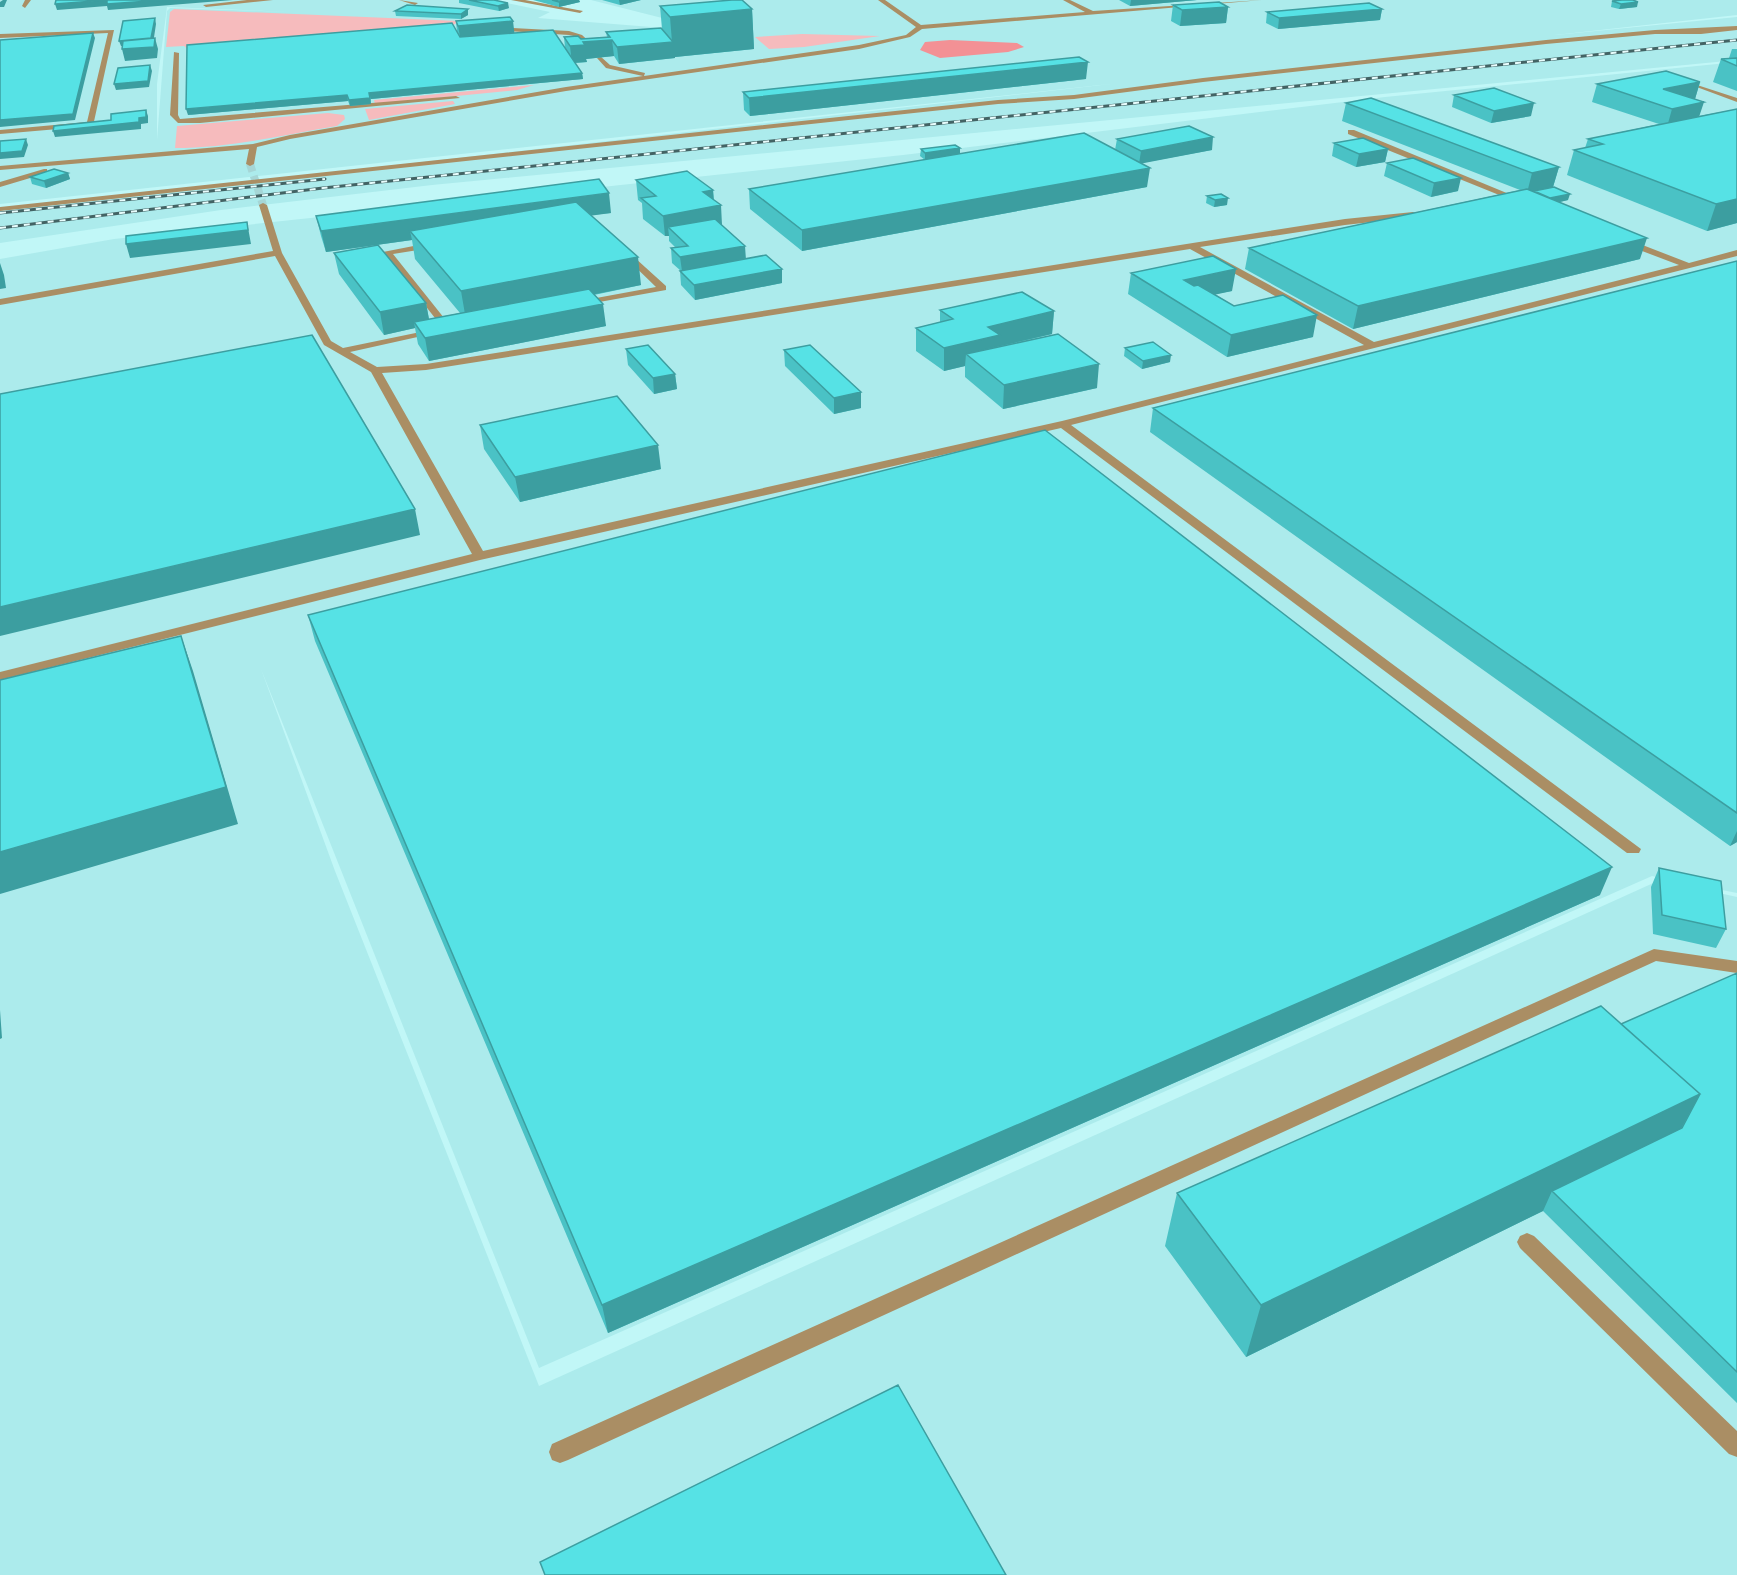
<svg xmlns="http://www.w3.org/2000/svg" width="1737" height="1575" font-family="'Sofia Sans Condensed',sans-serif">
<rect width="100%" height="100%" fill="#c1f7f7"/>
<path fill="#acebec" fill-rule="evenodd" d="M0,0h492l58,12 -12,6 126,10 10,-7 -83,-21h1146v15l-182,20 182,-18v43l-1305,125 -211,25 -221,33v-33l1119,-127 -1119,121zM167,7l125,5 -122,-4 -3,3 -10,129v-56z
M1737,62v831l-85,-17 -1113,492 -278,-699 74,202 204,515 1121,-506 77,17v678h-1737v-1316l114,-20 789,-84 482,-58z"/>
<path fill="#f6bbbd" d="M174,9l285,12 -7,5 -264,23 -4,-3 -18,1 4,-35z
M802,34l78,2 -76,11 -35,2 -14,-12z
M534,85l-17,5 -142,14 -1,-4z
M453,101l2,3 -86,16 -4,-11z
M328,113l16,2 1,4 -8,7c-54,9 -108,22 -162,22l2,-22z"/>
<path fill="#f39195" d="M950,40l67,3 7,4 -16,5 -68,6 -20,-8 5,-8z"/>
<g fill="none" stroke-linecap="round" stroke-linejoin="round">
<path stroke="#a5d6d6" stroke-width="8" stroke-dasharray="8 4.5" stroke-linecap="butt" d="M250,164l13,41"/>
<path fill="#aa8e64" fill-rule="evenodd" d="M25,0h6l-6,8 -3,-2z
M247,0h26l-67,7 -3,-2z
M399,0l19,3 -3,2z
M511,0h14l58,11 -3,2z
M878,0h7l36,25 164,-13 -22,-12h7l23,11 169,-11 -340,29 -12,8 -51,12 -293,42 -276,48 -33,8 -3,17 -4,2 -4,-2 3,-15 -249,21v-4l253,-22 37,-9 276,-48 77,-11 -37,-8 -9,-10 3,-2 10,9 35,8 -1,3 215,-31 47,-10 10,-8z
M1737,26v4l-36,4h-46l-109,10 -343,38 -129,17 -76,5 -998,107v-4l998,-107 76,-5 129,-17 343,-38 109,-10z
M495,27l74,4 13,4 13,12 -5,1 -12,-11 -9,-2 -76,-5z
M114,30l-21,96 -93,8v-4l87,-8 21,-89 -108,5v-4z
M174,52l5,1 -1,62 2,4 276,-23 4,2 -260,25h-22l-8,-8z
M1694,84l43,14v4l-43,-16z
M1348,130h6l172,71 -7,2 -171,-69z
M44,169h3v4l-47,14v-5z
M263,203l4,2 15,48 49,88 12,7 92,-19 5,3 -90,20 27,15 49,-3 919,-145 68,-7 3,1v4l-71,8 -145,22 174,95 305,-77 -58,-22v-4h6l62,24 48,-13v6l-666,169 570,424 -2,4h-12l-566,-425 -581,132 -480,120v-8l472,-118 -101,-182 -47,-27 -49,-89 -275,49v-6l273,-48 -14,-46zM1190,249l174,96 -302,76 -579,130 -101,-178 44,-3z
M434,242l3,1v4l-44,7 59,74 2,2 -5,3 -3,-1 -63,-80z
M624,248l42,38v4l-89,16 -2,-2 5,-3 76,-14 -35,-34 -1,-2z
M1654,949l83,12v12l-81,-12 -1088,499 -8,3 -8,-3 -3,-8 3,-8z
M1527,1233l7,3 203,195v26l-8,-3 -209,-206 -3,-6 3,-6z"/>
<g stroke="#436364" stroke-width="3">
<path id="rail" d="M0,213l325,-34
M0,228l323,-40 1414,-148"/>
</g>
<use href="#rail" stroke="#e8fdfd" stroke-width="2" stroke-dasharray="6" stroke-linecap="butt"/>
</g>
<path fill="#4ac2c5" d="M459,0h35l15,8 -10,3 -40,-8z
M533,0h46l1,2 -21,5z
M602,0h39l-21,5z
M1119,0h78l-67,6z
M1612,1l25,6 -18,2 -8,-2z
M1173,5l55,2 -2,16 -46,3 -9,-5z
M660,6l92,3 2,40 -79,8v1l-56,6 -5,-8 -28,3 1,3 -12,1 7,10 1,6 -212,20v5l-21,2 -2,-5 -160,14 269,-83 -1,-11 58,12 51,15 -1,-11 17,2 26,-2 -1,-5 56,-3z
M468,9v6l-7,4 -65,-3 -1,-5z
M1382,9l-2,11 -102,9 -12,-6 1,-11z
M1732,49h5v42l-24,-9 8,-23 8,-1z
M1086,79l-336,37 -6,-6 -1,-18z
M1700,82l-5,17 4,17 38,-7v114l-30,8 -140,-56 7,-25 11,-2 3,-9 71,-15 -67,-22 5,-18z
M1454,95l77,21 -40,7 -39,-16z
M1346,103l213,64 -6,20 15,13 -9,2 81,57 -287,70 -108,-60 4,-21 271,-58 -178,-69z
M1117,139l95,11 -71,13 6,24 -345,64 -52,-42 -1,-20 176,-29 -5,-4 1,-7 39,-1v6l155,-4z
M1334,143l54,6 -3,13 -29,5 -24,-11z
M1387,163l71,28 -27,6 -47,-21z
M68,173l2,6 -24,9 -14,-4 -2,-7z
M636,180l77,10 1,10 8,25 24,34 36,10v14l-87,17 -14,-15 -1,-14h1l-9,-8 -1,-15h5l-7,-7v-5h-4l-22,-17 -1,-16 -4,-3z
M1207,196l20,9 -13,2 -8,-4z
M611,213l-20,2 50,70 -47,10 12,31 -177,35 -11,-17 -3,-16 -31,7 -45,-61 -5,-21 92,50 3,16 31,-6 -45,-54 -3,-19 -86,12 -5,-16 -5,-20z
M1737,261v581l-7,4 -580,-414 3,-24z
M1131,273l101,18 -17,3 19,12 79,31 -86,20 -99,-63z
M940,310l114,1 -2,23 -53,13 98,41 -94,21 -38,-32v-11l-21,5 -28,-20v-23l24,-6z
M1125,348l45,14 -28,7 -18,-13z
M626,349l49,25 2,15 -23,5 -26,-29z
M784,350l77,42v16l-27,6 -49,-48z
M480,425l181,44 -141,33 -36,-53z
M308,615l1292,280 -992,438 -293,-692z
M1659,868l67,61 -10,19 -63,-14 -2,-47z
M1737,973v430l-194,-192 -297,146 -81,-111 12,-53 444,-169z"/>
<path fill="#3c9ea0" d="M3,0h4l-3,7h-4v-5z
M107,0h126l-125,10 -1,-4 -50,4 -2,-6z
M567,0h12l1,2 -21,5v-5z
M619,0h22l-21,5z
M1131,0h66l-67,6z
M1638,2l-1,5 -18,2 2,-5z
M508,3l1,5 -10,3 -1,-5z
M1228,7l-2,16 -46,3 2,-16z
M468,9v6l-7,4v-5z
M752,9l2,40 -79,8v1l-56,6 -2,-17 55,-5 -2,-25z
M1382,9l-2,11 -102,9 1,-11z
M155,18l1,6 -3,20 -32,2 -2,-5z
M513,21l2,17 -54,4 -3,-16z
M93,33l2,5 -20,82 -75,7v-7z
M155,38l3,11 -1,9 -32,3 -3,-12z
M612,40l2,16 -28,3 1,3 -15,1 -2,-17 13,-4z
M1088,62l-2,17 -336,37 -1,-18z
M150,65l2,6 -3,16 -33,3 -2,-6z
M582,73l1,6 -212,20 -2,-6z
M1700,82l-5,17 -32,-10z
M347,95l1,6 -160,14 -2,-6z
M370,98l1,6 -21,2 -1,-6z
M1704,102l-6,18 -31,7 5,-18z
M1534,103l-3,13 -40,7 3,-12z
M146,110l2,6v7l-7,1v5l-86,8 -2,-6 86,-13z
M1213,137l-1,13 -73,14 2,-13z
M26,139l2,6 -4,12 -24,2v-6z
M960,148v7l-35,5v-7z
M1388,149l-3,13 -29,5 3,-13z
M1559,167l-6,20 -26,6 5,-20z
M1150,168l-3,19 -345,64v-21z
M68,173l2,6 -24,9 -2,-7z
M1461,178l-3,13 -27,6 3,-14z
M713,190l1,16 7,-1 1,20 -54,2 1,9h-4l-2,-20 40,-24z
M609,193l2,20 -194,26 -7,-8 2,9 -86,12 -5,-21z
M1570,194l-2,6 -20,5 2,-7z
M1228,198l-1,7 -13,2 1,-7z
M1737,199v24l-30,8 9,-27z
M247,222l4,22 -121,14 -4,-14z
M1647,238l-7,21 -287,70 5,-23z
M745,246l1,14 -64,11 -2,-14z
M638,257l3,28 -175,35 -5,-29z
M0,263l4,12 2,13 -6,1z
M782,269v14l-87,17 -1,-15z
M1236,269l-4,22 -51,11 3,-22z
M426,303l4,22 -16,-3 1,6 -31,7 -4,-23z
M603,304l3,22 -177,35 -4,-23z
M1054,311l-2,23 -86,20 -1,12 -21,5v-23l44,-21z
M1317,315l-4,22 -86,20 4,-22z
M1171,355l-1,7 -28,7 1,-8z
M1099,364l-2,24 -94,21 1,-24z
M675,374l2,15 -23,5 -1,-16z
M861,392v16l-27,6v-16z
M658,445l3,24 -141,33 -5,-25z
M415,509l5,26 -420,101v-29z
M181,636l12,35 45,153 -238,70v-42z
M1737,831v11l-7,4z
M1612,867l-12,28 -992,438 -6,-28z
M0,1010l2,28 -2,1z
M1700,1094l-29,53 -119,44 -9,20 -297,146 15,-52z"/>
<path fill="#56e2e5" stroke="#3c9ea0" stroke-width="1.5" d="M56,0h107l-56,4v-4l-52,4z
M469,0h25l14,3 -10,3z
M552,0h15l-8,2z
M732,0h10l10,9 -82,8 -10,-11z
M1622,0h11l5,2 -17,2 -9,-3z
M1219,2l9,5 -46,3 -9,-5z
M1369,3l13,6 -103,9 -12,-6z
M407,5l61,4 -7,5 -66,-3z
M510,17l3,4 -55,5 -2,-5z
M155,18l-4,20 -32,3 4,-20z
M452,23l8,14 93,-7 29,43 -213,20 1,5 -21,2 -2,-5 -161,14 1,-64z
M661,28l12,14 -56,5 -5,-7 -29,2 2,3 -15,1 -6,-9 14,-1 3,3 29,-2 -4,-5z
M93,33l-20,81 -73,6v-80z
M155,38l-1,9 -32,2 1,-8z
M1079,57l9,5 -339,36 -6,-6z
M1737,58v8l-16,-7z
M150,65l-2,16 -34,3 4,-16z
M1666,71l34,11 -37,7 41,13 -32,7 -75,-25z
M1494,88l40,15 -40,8 -40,-16z
M1371,98l188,69 -27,6 -186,-70z
M1737,109v90l-21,5 -142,-54 29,-6 -15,-5z
M146,110v7l-7,1v4l-86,9 1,-5 57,-6v-6z
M1189,126l24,11 -72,14 -24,-12z
M1084,133l66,35 -348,62 -53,-41z
M1363,138l25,11 -29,5 -25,-11z
M26,139l-4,12 -22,2v-12z
M955,145l5,3 -35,5 -4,-4z
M1413,158l48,20 -27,5 -47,-20z
M54,169l14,4 -24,8 -14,-4z
M687,171l26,19 -10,2 18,13 -58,11 -22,-18 15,-2 -20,-16z
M599,179l10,14 -288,38 -5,-15z
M1554,187l16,7 -20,4 -16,-7z
M1527,189l120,49 -289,68 -109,-58z
M1221,194l7,4 -13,2 -8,-4z
M576,202l62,55 -177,34 -51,-60z
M715,219l30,27 -65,11 -9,-9 17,-2 -20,-19z
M247,222l1,8 -122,14v-8z
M378,245l48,58 -46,9 -46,-59z
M766,255l16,14 -88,16 -14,-14z
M1213,256l23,13 -52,11 10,6 4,-1 36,21 49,-11 34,20 -86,20 -100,-62z
M1737,261v552l-584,-405z
M589,289l14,15 -178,34 -11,-16z
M1022,292l32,19 -66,16 12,8 -56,13 -28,-20 37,-9 -13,-9z
M1058,334l41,30 -95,21 -38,-31z
M312,335l103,174 -415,98v-213z
M1153,342l18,13 -28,6 -18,-13z
M648,345l27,29 -22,4 -27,-29z
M810,345l51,47 -27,6 -50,-48z
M617,396l41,49 -143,32 -35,-52z
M1045,430l567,437 -1010,438 -294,-690z
M181,636l45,151 -226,65v-172z
M1659,868l62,13 5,48 -64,-14z
M1737,973v399l-185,-181 130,-63 18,-34 -79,-70z
M1601,1006l99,88 -439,211 -84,-112z
M898,1385l108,190h-461l-5,-13z"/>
</svg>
